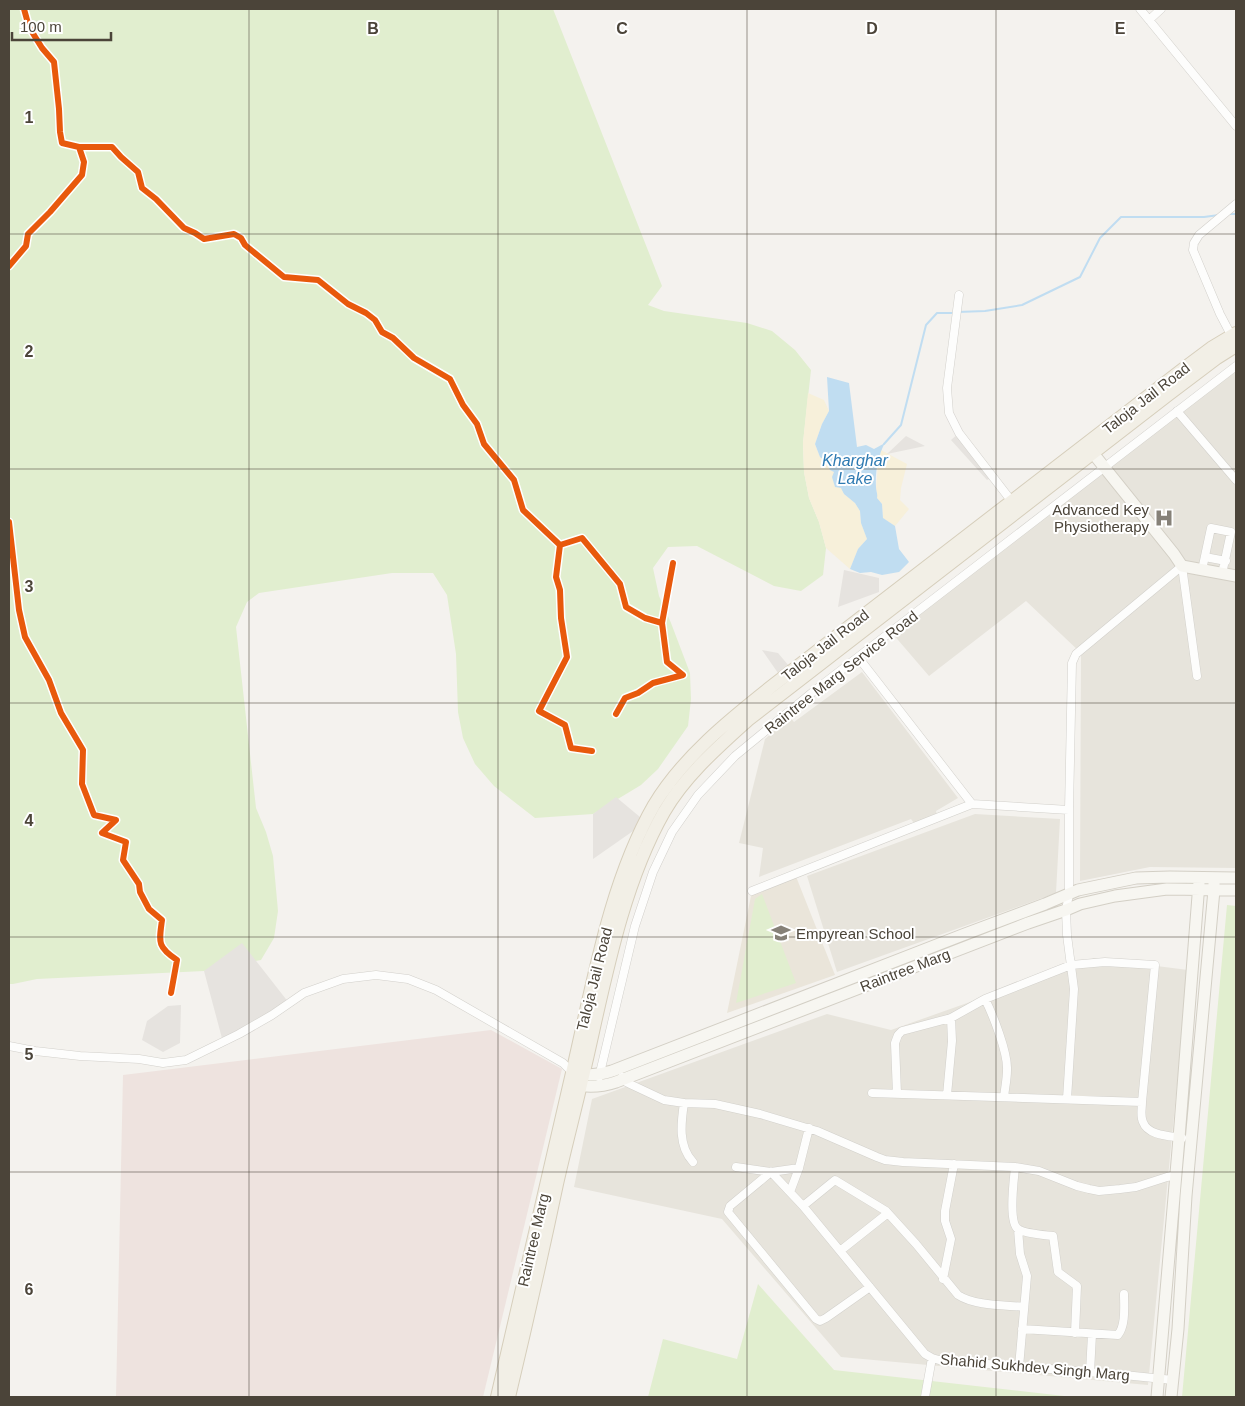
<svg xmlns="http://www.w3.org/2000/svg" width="1245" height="1406" font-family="Helvetica,sans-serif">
<rect width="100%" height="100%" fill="#f4f2ee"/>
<path fill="#e7e4dc" d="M1236,371v497l-86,-1 -70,14 1,-228 -55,-52 -97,75 -37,-43 155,-120z
M862,672l96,126 -22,13 1,4 -23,8 -3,-4 -152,58 4,-29 -24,-5 26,-104 25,-22 4,5z
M975,814l85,5 -4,74 -219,79 -30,-96z
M1094,958l94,12 -40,415 -307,-28 -119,-138 -148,-32 18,-88 235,-85 64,16z"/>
<path fill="#eae5da" d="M795,874l40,101 -108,38 24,-117 8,-8z"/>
<path fill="#eee3df" d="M491,1030l71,39 -79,328h-367l7,-322z"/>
<path fill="#e1eecf" d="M9,9h544l109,277 -14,19 16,6 83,12 25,8 23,19 16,20 -8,73 1,29 5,26 10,24 7,26 -3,27 -22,16 -27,-5 -77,-40 -29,1 -15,21 6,28 12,27 19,50 1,26 -3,27 -30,43 -17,16 -48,29 -58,4 -41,-32 -19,-22 -12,-26 -5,-26 -2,-58 -9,-59 -14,-22h-41l-133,20 -12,9 -11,25 20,181 10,24 7,24 5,55 -4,27 -13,22 -57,11 -167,8 -24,5h-4z
M762,894l34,89 -60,20 19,-104z
M1227,905l9,1v491h-54z
M758,1284l76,86 239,27h-425l15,-58 74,20z"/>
<path fill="#f7f0da" d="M808,393l16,7 5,11 -7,13 -7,20 5,13 7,6 3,7 4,2 10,22 11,9 5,8 1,12 6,16 -9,10 -8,20 -24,-21 -7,-26 -10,-24 -5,-26 -1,-29z
M881,450l26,14 -6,24 -1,12 9,9 -14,17 -12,-8 -1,-14 -5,-6 -1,-10 2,-23z"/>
<path fill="#e6e3df" d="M959,433l34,44 -6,3 -36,-40z
M906,436l19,10 -38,8z
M844,570l35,8v14l-41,15z
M762,650l16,3 11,13 -11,7z
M616,797l30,25 -53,37v-45z
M242,943l47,60 -66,39 -19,-71z
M181,1005l-1,38 -17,9 -21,-12 5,-19 21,-15z"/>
<path fill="#c0ddf1" d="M827,377l22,6 8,64 9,-2 8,4 11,-6c-7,12 -10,29 -9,44 0,4 2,7 1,11l5,6 1,14 12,8 4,23 10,13 -10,10 -17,3 -11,-3 -11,1 -10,-4 8,-20 9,-10 -6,-16 -1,-12 -5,-8 -11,-9 -3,-6 -6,-1 -3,-10 2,-5 -4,-2 -3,-7 -7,-6 -5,-13 7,-20 7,-13z"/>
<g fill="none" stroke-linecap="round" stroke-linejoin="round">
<path stroke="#c0ddf1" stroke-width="2" d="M1228,214h8
M958,312l27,-1 37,-6 58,-28 20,-39 21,-21h83l15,-2
M884,444l17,-19 25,-100 11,-12h16"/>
<g stroke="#d2d0cb" stroke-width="9">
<path id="street" d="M1140,9l96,117
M1149,20l12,-11
M959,295l-12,93 2,25 10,20 54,70
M1231,335l-11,-21 -27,-64 1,-7 5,-8 37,-31
M1177,411l59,69
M1205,557l21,4
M1182,566l15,110
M1202,570l9,-42 20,4 -9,42
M858,657l114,147
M752,891l220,-87 97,6
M985,999c8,16 23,54 22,71 0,9 -2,18 -3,27
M9,1046l26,5 45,5 59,3 24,4 23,-3 53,-26 33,-19 32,-22 39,-14 33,-4 32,4 28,11 127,73 9,9
M599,1077l36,-151 18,-54 19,-40 26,-37 37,-39 79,-65 422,-325
M622,1077l4,5 6,3 32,15 20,3 31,1 45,10 57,17 60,26 8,3 18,2 112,5 24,4 38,15 12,3 10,2 21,-2 16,-2 31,-10 9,-2
M872,1093l270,9
M897,1094l-2,-51 3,-8 4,-4 49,-13 34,-19 86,-34 34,-3 50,3 -13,137c0,7 -2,14 1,20 5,14 27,14 39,16
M947,1095l5,-54 -1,-23
M1067,1099l7,-110 -7,-54 -1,-25 3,-16v-84l3,-147 4,-9 106,-88
M684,1103c-3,20 -6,43 9,59
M736,1167l35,5 28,-4
M1015,1167c-1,12 -7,55 3,62 7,5 27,6 35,7l5,36 19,14 -2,47
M771,1172l32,34 122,148 7,4 7,2 185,15 49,5
M771,1172l-41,34 -2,6 88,107 4,2 6,-3 44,-31
M790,1192l9,-24 10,-40
M803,1206l32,-26 51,31 30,33 42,51c17,11 46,10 66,12
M1018,1229l2,25 7,22 -8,91
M840,1251l48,-38
M943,1279l8,-40 -6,-18v-10l9,-47
M1022,1329l96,6c8,-10 6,-29 6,-41
M1090,1372l2,-38
M925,1397l7,-39"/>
</g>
<g stroke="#d3cfc5" stroke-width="13">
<path id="secondary" d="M1088,447l86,107 8,12 54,10
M576,1073c13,3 24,2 36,-2l353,-137 80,-30 33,-14 58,-12 34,-1 66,1
M573,1084c15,4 28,3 43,-2l412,-159 38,-13 14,-6 35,-8 52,-7 69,1
M1157,1397l22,-259 20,-255
M1171,1397l7,-68 8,-133 28,-306v-8"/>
</g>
<g stroke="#d6cebb" stroke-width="14">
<path id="primary" d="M497,1397c26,-112 52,-225 78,-337 19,-83 36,-180 79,-255 29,-48 75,-85 118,-119l411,-317 28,-21 25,-15
M509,1397c17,-71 33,-142 48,-213 9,-40 20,-81 29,-121 19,-83 36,-177 78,-251 21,-36 53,-64 84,-92l420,-325 49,-37 19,-12"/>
</g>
<use href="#street" stroke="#fdfdfc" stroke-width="8"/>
<use href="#secondary" stroke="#f7f6f1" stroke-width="11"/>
<use href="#primary" stroke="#f2efe6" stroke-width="12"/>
<g stroke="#fff" stroke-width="9">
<path id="cycleway" d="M24,9l5,18 13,21 12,14 5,47 1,23 2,11 17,4h33l9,10 17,15 4,16 14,11 28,29 11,5 9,6 30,-5 7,4 4,7 39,32 34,3 30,24 18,9 9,7 7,12 11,6 21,20 36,21 13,26 14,19 7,20 30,36 9,30 37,35 22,-7 38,46 6,23 19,11 17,5 11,-60
M9,266l17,-20 2,-12 22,-22 32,-37 2,-13 -5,-15
M9,522l10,88 6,27 24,43 12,33 22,37 -1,34 12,31 22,5 -14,13 24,9 -3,18 16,24 1,8 9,17 13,11c-3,22 -5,27 15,40l-6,33
M560,545l-4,32 4,13 1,28 6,39 -28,54 26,14 6,23 21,3
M616,714l9,-16 13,-5 15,-10 30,-8 -16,-13 -5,-39"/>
</g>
<use href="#cycleway" stroke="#e8590c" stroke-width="6"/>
</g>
<path fill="none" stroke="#4b4439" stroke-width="1" stroke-opacity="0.55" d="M249,9v1388M498,9v1388M747,9v1388M996,9v1388M9,234h1227M9,469h1227M9,703h1227M9,937h1227M9,1172h1227"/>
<defs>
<g id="hospital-bare" transform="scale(1.5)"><path d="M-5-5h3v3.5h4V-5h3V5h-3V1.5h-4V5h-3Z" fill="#868178" stroke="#fff" stroke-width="2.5" paint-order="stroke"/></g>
<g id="school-bare" transform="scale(1.5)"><path d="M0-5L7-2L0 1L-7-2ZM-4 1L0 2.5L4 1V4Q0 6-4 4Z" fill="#868178" stroke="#fff" stroke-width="2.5" paint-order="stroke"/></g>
</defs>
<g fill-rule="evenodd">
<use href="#hospital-bare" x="1164" y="518"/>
<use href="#school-bare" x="781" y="933"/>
</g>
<g text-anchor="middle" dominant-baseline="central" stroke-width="4" stroke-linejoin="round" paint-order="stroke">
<g font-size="15" fill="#4b4439" stroke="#fff">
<text transform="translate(1146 398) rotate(-38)">Taloja Jail Road</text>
<text transform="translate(825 645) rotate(-38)">Taloja Jail Road</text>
<text transform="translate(841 672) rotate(-38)">Raintree Marg Service Road</text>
<text transform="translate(905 970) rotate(-21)">Raintree Marg</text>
<text transform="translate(594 979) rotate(-76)">Taloja Jail Road</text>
<text transform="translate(533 1240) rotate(-77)">Raintree Marg</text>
<text transform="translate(1035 1367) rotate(5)">Shahid Sukhdev Singh Marg</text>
</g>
<g font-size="15" fill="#4b4439" stroke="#fff" text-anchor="end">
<text x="1149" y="509">Advanced Key<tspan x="1149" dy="17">Physiotherapy</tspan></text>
<text x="796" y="933" text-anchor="start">Empyrean School</text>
</g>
<g font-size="16" font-style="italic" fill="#2e7ab2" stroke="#fff">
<text x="855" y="460">Kharghar<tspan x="855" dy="18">Lake</tspan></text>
</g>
</g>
<g font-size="16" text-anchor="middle" font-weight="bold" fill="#4b4439" stroke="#fff" stroke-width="4" stroke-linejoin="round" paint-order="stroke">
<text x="373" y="34">B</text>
<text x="622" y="34">C</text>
<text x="872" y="34">D</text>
<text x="1120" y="34">E</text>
<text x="29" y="123">1</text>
<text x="29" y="357">2</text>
<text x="29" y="592">3</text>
<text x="29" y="826">4</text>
<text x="29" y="1060">5</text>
<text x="29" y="1295">6</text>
</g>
<rect width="1245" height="1406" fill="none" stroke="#4b4439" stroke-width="20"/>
<path d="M12 32v8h99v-8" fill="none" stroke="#4b4439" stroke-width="2.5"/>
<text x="20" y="32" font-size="15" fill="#4b4439" stroke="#ffffff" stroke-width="4" paint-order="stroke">100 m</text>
</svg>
